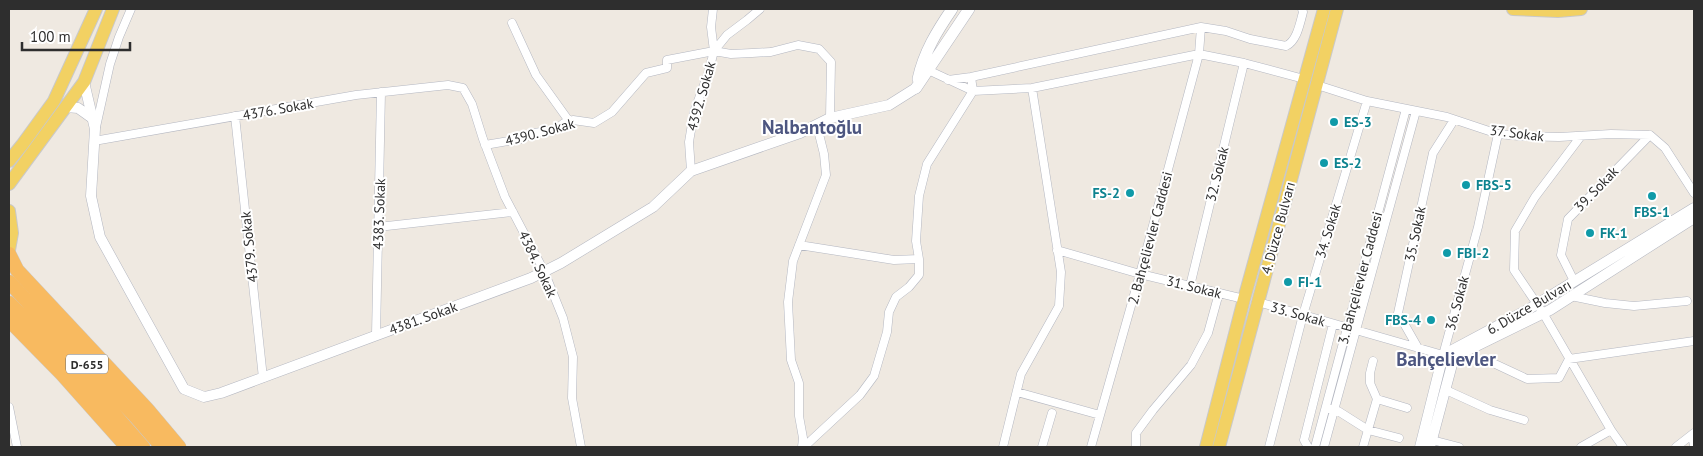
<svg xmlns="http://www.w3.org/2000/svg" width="1703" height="456" font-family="'PT Sans',sans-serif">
<rect width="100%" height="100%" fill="#efe9e1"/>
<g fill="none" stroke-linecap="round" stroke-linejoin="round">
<g stroke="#b4b7c1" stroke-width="9">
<path id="minor" d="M512,23l24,52 33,46
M714,51l13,-16 20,-15 13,-11
M926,68l2,2 45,21 59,-3 167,-34 45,9 60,16
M948,80l23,-3 230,-50 25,4 24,8 36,7c11,-5 14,-23 17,-34l-1,-3
M1317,85l50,16 80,16 51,17 21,2 40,1 52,-3 39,1 15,13 29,45
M235,116l28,262
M96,127l14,-63 9,-27 12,-28
M1581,136l-46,61 -20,34 -1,39 29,43 68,117 12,17
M94,141l262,-46 92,-10 15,3 9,16 11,35 22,58 39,74 19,47 10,39 -1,41 9,49
M485,145l35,-6 14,-6 21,-3 9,-7 9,-3 21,3 18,-11 34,-39 21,-5v-8l47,-9 17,3 21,-1 19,-1 27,-7 21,4 12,13 -1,56
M691,171l-2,-29 5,-30 14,-38 6,-23 -3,-24 2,-18
M378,227l135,-15
M799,245l95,15 25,-1
M1057,250l83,24 104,25
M1574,281l-13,-26 7,-36 82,-84
M1190,286l54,-223
M1571,296l34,7 29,3 53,-5
M1258,302l185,53 50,8 34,16 32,-1 10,-19 125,-18
M376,335l5,-243
M1418,348l-20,-35 35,-160 21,-33
M1443,355l35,-128 20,-93
M1446,390l44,20 34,10
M1017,392l83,23
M1377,399l30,9
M9,407l8,40
M1330,409l8,2 30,19 31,8
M1692,435l2,11
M1432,440l27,7
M802,447l1,-9 -4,-22v-33l-8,-23 -3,-58 5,-41 33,-86 -2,-21 -7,-28
M804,447l56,-52 14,-19 13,-44 2,-20 7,-15 13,-10 10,-12v-16l-3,-18 3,-45 8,-32 46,-73 -2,-14
M1003,447l18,-73 38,-68 2,-34 -29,-184
M1042,447l10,-34
M1091,447l49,-173 59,-220 2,-27
M1136,447v-14l17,-23 38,-45 17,-32 11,-40
M1269,447l34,-132 64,-214
M1308,447l-4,-7 29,-116
M1315,447l91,-338
M1324,447l92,-336
M1363,447l14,-48 -7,-16v-10l3,-12
M1581,447l30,-17
M1676,447l18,-14"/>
</g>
<g stroke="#b4b7c1" stroke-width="11">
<path id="tertiary" d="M84,82l11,47 -4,67 9,41 84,152 20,8 17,-4 310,-115 30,-15 92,-56 38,-36 109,-38 30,-15 59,-13 27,-17
M66,107l12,1 14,10
M1420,447l23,-92 86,-46 165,-101
M1430,447l24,-90 96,-47 144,-92"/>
</g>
<g stroke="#b4b7c1" stroke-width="12">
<path id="secondary" d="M918,79c6,-27 19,-48 34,-70
M916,88l53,-79"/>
</g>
<g stroke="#c9c9c9" stroke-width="14">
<path id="primary" d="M1513,9l45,2 23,-2
M9,161l13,-16 32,-44 42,-92
M9,184l75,-102 29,-73
M9,211l3,22 -3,17
M1206,447l38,-148 80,-290
M1219,447l118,-438"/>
</g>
<g stroke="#c9c9c9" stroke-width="15">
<path id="trunk" d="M9,254l8,16 130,139 32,38
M9,282l127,135 26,30
M9,303l71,72 63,72
M9,320l53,54 65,73"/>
</g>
<use href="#minor" stroke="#fff" stroke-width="8"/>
<use href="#tertiary" stroke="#fff" stroke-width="10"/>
<use href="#secondary" stroke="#fff" stroke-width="11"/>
<use href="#primary" stroke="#f2d163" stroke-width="12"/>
<use href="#trunk" stroke="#f8ba60" stroke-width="14"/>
</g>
<g fill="#0f9aa8" stroke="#fff" stroke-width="2">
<circle cx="1334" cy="122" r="5"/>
<circle cx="1324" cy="163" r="5"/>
<circle cx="1466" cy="185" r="5"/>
<circle cx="1130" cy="193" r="5"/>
<circle cx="1652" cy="196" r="5"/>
<circle cx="1590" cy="233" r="5"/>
<circle cx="1447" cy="253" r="5"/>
<circle cx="1288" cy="282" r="5"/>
<circle cx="1431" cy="320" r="5"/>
</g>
<g text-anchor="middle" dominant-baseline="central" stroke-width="4" stroke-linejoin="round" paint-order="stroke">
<rect fill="#fff" stroke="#6d6d6d" stroke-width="1" x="66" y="354.5" width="42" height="19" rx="4"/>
<g font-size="12" font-weight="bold" fill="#2e2e2e">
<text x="87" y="364">D-655</text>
</g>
<g font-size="14" fill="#2e2e2e" stroke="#fff">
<text transform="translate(701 96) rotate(-74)">4392. Sokak</text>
<text transform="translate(278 109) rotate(-10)">4376. Sokak</text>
<text transform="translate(540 132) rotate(-15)">4390. Sokak</text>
<text transform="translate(1517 133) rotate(7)">37. Sokak</text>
<text transform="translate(1217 174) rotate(-76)">32. Sokak</text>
<text transform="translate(1596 189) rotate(-46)">39. Sokak</text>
<text transform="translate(379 214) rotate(-88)">4383. Sokak</text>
<text transform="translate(1278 228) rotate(-75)">4. Düzce Bulvarı</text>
<text transform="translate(1328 231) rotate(-73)">34. Sokak</text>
<text transform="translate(1415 234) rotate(-78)">35. Sokak</text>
<text transform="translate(1150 238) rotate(-75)">2. Bahçelievler Caddesi</text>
<text transform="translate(249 247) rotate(-96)">4379. Sokak</text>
<text transform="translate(538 264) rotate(65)">4384. Sokak</text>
<text transform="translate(1360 278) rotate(-75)">3. Bahçelievler Caddesi</text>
<text transform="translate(1194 287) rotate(14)">31. Sokak</text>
<text transform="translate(1457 303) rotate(-75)">36. Sokak</text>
<text transform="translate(1529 307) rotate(-30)">6. Düzce Bulvarı</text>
<text transform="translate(1298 314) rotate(16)">33. Sokak</text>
<text transform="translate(423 318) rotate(-20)">4381. Sokak</text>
</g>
<g font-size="14" font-weight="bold" fill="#0d838f" stroke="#fff" text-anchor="start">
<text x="1344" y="122">ES-3</text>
<text x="1334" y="163">ES-2</text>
<text x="1476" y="185">FBS-5</text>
<text x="1120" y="193" text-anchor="end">FS-2</text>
<text x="1652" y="212" text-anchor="middle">FBS-1</text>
<text x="1600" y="233">FK-1</text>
<text x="1457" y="253">FBI-2</text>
<text x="1298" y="282">FI-1</text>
<text x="1421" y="320" text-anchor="end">FBS-4</text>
</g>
<g font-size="19" font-weight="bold" fill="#4d5680" stroke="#fff">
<text x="812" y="127">Nalbantoğlu</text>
<text x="1446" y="359">Bahçelievler</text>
</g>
</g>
<rect width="1703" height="456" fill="none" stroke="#2e2e2e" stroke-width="20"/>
<path d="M22 42v8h108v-8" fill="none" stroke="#2e2e2e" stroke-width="2.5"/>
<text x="30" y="42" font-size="15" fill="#2e2e2e" stroke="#ffffff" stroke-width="4" paint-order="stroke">100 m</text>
</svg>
